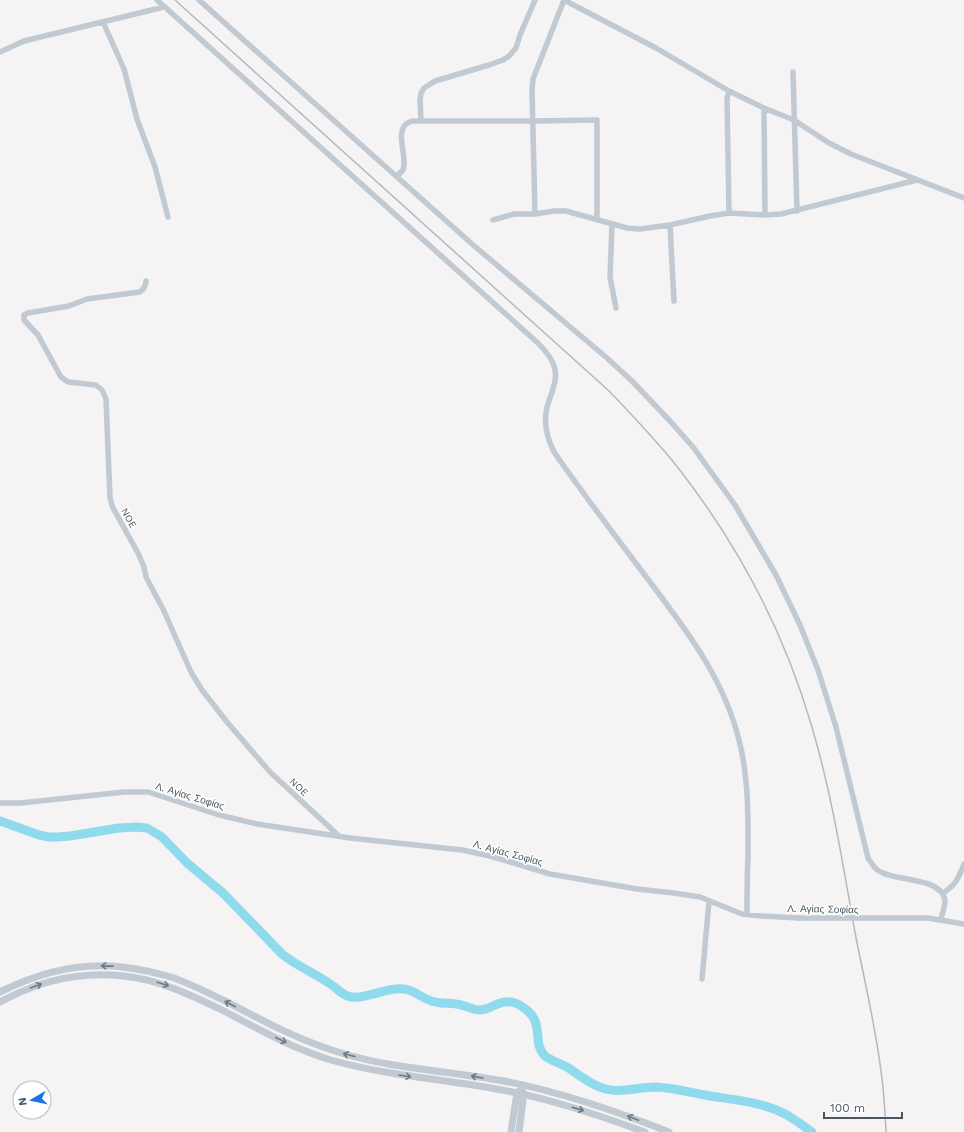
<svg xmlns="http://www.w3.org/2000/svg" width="964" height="1132" font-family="'Work Sans',sans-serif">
<rect width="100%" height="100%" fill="#f5f3f3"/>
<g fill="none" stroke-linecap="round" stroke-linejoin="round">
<path stroke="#90daee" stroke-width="9" d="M0,821l39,14 10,2h9l12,-1 49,-8 17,-1 11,1 15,9 25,26 36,30 59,61c16,13 35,20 51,32 6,4 10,10 18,11 17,2 35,-10 53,-8 10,1 16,8 25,11 10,5 22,2 32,5 6,1 12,5 18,5 11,0 20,-10 31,-8 5,0 10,3 14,6 22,15 7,34 21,48 6,5 15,7 22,11 9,6 18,13 28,18 22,11 39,2 62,2 16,1 32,5 48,8 27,5 56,6 82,20 8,5 17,11 25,17"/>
<path stroke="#c1cad2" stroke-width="5.5" d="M157,0l382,344c13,14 21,25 14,45 -2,7 -6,15 -7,24 -2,14 2,27 8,39 27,39 56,77 84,114 41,55 84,106 101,174 10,38 9,78 9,117 -1,19 -1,38 -1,57
M199,0l273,244 135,114 25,23 38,40 23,26 42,58 41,70 24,50 18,45 18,57 32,131c4,6 7,12 15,15 16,8 60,5 62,28 0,6 -3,13 -4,18
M564,0l92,48 73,43 35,17 30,12 35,23 22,11 113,44
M103,22l21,47 13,50 18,48 13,50
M0,52l24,-11 140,-34
M793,72l4,139
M729,91l-2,7 2,115
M764,108l1,107
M421,120l-1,-20 1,-7 3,-5 11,-7 54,-16 14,-5 6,-4 7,-8 4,-13 15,-35
M397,177c1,-2 4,-5 6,-7 5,-13 -8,-35 3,-46 2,-2 4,-2 6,-3h121l64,-1v99
M535,214l-3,-124 1,-11 31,-79
M493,220l21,-6h21l19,-3h12l61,17 13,1 30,-4 40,-9 19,-3 36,2 16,-1 136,-34
M612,224l-2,53 6,31
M670,225l4,76
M146,281c0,5 -2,8 -6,11l-53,7 -18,7 -41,7 -4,2v5l14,15 23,42 7,5 28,3 6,5 4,9 4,99 3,10 25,45 6,14 2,10 17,32 28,63 11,18 25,32 43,50 69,64
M0,803h21l103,-11h24l71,23 38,9 93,14 112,12 28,6 60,18 87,15 37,4 26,4 42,17 19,2 38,2
M943,893c13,-8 16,-16 21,-29
M872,918h56l36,6
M702,979l7,-78"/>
<path stroke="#c1cad2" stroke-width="7" d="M0,992c38,-19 80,-30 123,-25 17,2 34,6 51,11 19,7 37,16 55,25 36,19 72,38 112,50 53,16 109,18 163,28 57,11 112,30 165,51
M0,1002c38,-21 81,-31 124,-26 37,4 69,20 102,36 34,18 68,37 105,48 56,16 114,19 171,30 49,9 96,25 143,42
M519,1091l4,9 -4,32
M511,1132l5,-33 2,-3 5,-4"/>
<path stroke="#b5b8bd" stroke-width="1.5" d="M175,0l433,390c24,25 49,51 71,79 59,76 105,163 132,255 20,66 31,135 43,203 9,48 21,96 27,144 3,20 4,41 5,61"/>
<path stroke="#c1cad2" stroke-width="5.5" d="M799,918h73"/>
</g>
<defs><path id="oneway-shaft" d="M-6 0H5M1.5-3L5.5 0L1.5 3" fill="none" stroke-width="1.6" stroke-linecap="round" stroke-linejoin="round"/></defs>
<g stroke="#6e7983">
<use href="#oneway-shaft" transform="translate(107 966) rotate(-179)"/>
<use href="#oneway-shaft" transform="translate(163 984) rotate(18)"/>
<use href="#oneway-shaft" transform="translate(36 986) rotate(-20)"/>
<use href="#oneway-shaft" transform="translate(230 1004) rotate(-153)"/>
<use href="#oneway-shaft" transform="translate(281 1040) rotate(25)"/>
<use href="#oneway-shaft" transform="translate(349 1055) rotate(-166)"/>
<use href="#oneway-shaft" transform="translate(405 1076) rotate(9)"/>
<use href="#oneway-shaft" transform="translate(477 1077) rotate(-170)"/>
<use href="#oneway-shaft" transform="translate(578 1109) rotate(16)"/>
<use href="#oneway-shaft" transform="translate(633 1118) rotate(-159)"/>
</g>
<g text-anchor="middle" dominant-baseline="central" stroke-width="3" stroke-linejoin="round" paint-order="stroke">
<g font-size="10" fill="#4a5661" stroke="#fff">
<text transform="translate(129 518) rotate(60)">NOE</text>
<text transform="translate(299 787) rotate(43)">NOE</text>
<text transform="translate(190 796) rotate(17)">Λ. Αγίας Σοφίας</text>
<text transform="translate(508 853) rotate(15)">Λ. Αγίας Σοφίας</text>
<text transform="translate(823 909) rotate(1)">Λ. Αγίας Σοφίας</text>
</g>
</g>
<g transform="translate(32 1100) rotate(261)"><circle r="19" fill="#ffffff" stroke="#b7bbc0"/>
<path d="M0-3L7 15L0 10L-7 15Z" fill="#1a73e8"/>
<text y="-6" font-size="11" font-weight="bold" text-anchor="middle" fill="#4a5661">N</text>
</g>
<path d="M824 1112v6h78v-6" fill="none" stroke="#4a5661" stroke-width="2"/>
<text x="830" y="1112" font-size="12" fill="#4a5661" stroke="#ffffff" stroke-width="3" paint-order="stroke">100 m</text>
</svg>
